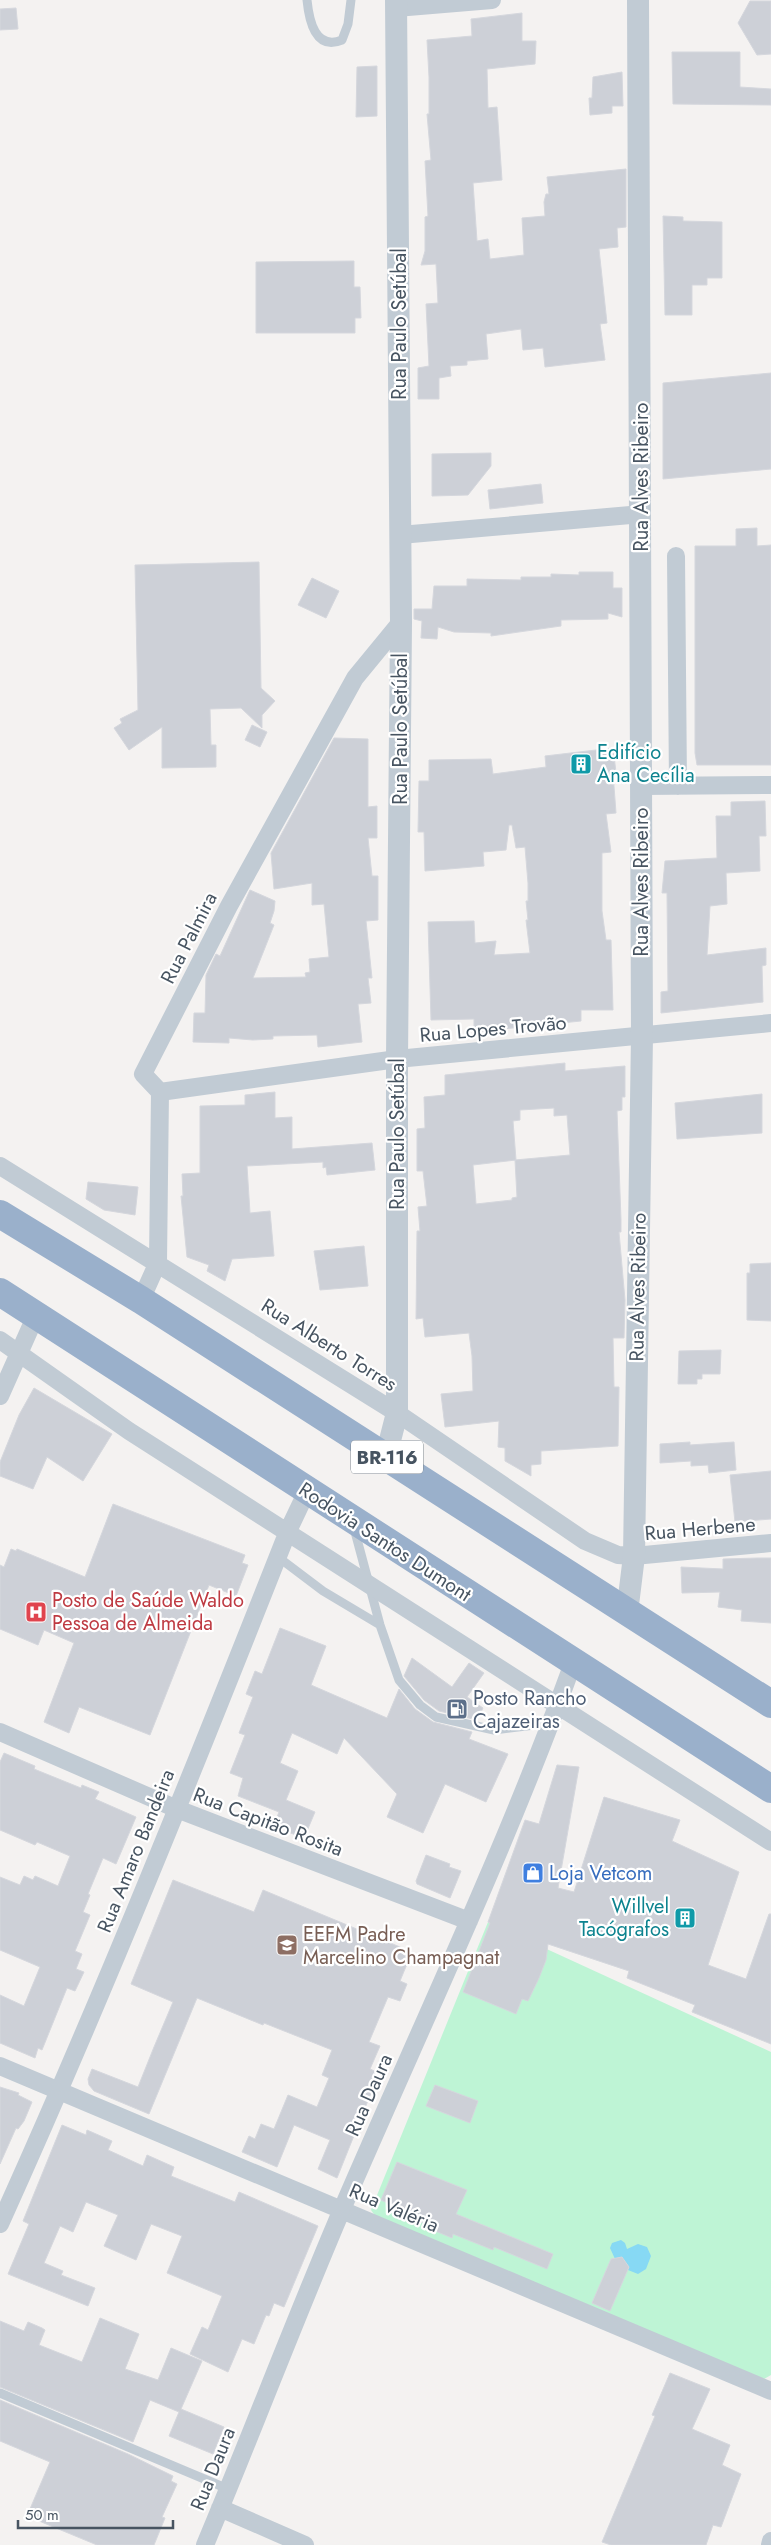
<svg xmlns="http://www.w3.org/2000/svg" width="771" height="2545" font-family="Jost,sans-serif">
<rect width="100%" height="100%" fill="#f4f2f1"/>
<path fill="#bef4d5" d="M488,1922l283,130v323l-7,4 -386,-159 -7,-10z"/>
<path fill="#87d9f4" d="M621,2240l4,3 2,6 11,-5 9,3 4,9 -5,13 -8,5 -10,-4 1,-3 -7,-9 -7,1 -5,-11 2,-5z"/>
<path fill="#cdd0d7" stroke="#d5d7dd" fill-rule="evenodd" d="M750,1h21v53l-14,1 -19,-32z
M16,8l2,21 -18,1v-21z
M522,13v28h14l-1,23 -48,5 1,39 9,-1 5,73 -29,3 4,58 11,-2 2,20 34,-4 -2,-37 23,-2 -1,-14 2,-8h3l-2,-17 79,-8v58l-9,1 1,19 -19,2 8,74 -7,1 5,36 -60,7 -2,-19 -20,2 -2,-21 -35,5 2,25 -21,2v4l-17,1 1,10 -12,2v21h-21v-31l11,-2 -3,-62 12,-1 -2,-39 -15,1 4,-14v-34l3,-1 -3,-55 6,-1 -4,-46h2v-37l-2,-37 45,-4 -1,-17z
M672,52h68v35l31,2v16l-98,-1z
M377,66v50l-21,1 1,-50z
M622,72l1,34h-11v7l-22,2 -1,-17h3l1,-21z
M663,216l20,1v4l39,1v56h-15v7h-15v30h-27z
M354,261v26h6l1,31h-6v15h-99v-71z
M771,373v96l-108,10v-96z
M491,453v13l-23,29 -36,1v-42z
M541,484l2,19 -53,6 -2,-19z
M757,528v18l14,-1v220h-74l-2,-12v-207h41v-17z
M259,562l2,126 14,13 -13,14v13l-21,-20 -31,1 1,36h5v22l-54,1v-41l-33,23 -15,-22 8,-5 -2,-4 18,-9 -3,-145z
M579,572h34v16h9v29l-14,-4v6l-47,1v6l-70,10v-3l-37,-1 -16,-5 -1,12 -16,-1 1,-17 -8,-2v-10h18l2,-23h33v-7l54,1v-3h30v-3l28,1z
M312,578l27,13 -13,27 -28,-13z
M252,725l15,7 -7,15 -15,-7z
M334,738l34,1v68l9,-1v32h-9l4,38h6v44l-12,1 6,57h-4l3,25 -13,1 4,38 -44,5 -1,-12 -44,1v3l-20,1 -24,-2v5l-36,-1 1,-29h11l1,-38 10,-21 4,2 30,-66 25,11 -1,10 -4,12 4,2 -21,53 53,-1 -1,-4 5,-1 -1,-13 20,-2 -5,-53 -12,1v-22l-38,6 -3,-36z
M613,748l3,24 -3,1 3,40 -10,1 5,38 -9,1v58l4,29h5l2,70h-32v11l-107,11v-13l-43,1 -3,-98 46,-1 1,22 21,-2 -2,14 36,-2 -4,-33h2l-2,-19h2v-18l-3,-36 -9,1 -4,-23h-3l-3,25 -23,2 1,14 -59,5 -1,-39h-6l1,-51h10v-21l62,-1 2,15 53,-7 -1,-11z
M765,801l1,35h-7l1,35 -34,2 1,31 -17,2 -3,49 59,-7v17l-4,1 1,36 -102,11v-21l7,-1 -1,-98h-5l3,-32 52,-3 -1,-42h15v-14z
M565,1063v8l60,-5v31h-3v13l-5,1 4,109v12h-2l6,68 -1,38h-11l1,49h5l-1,59 -77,5v13l-10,1v11l-26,-15v-13l-7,-1 1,-26 -54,6 -4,-33 32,-3 -1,-35 -3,-23 -44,4 -2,-19 -7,1 1,-88h3l-2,-24 9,-1 -4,-35h-6v-42l8,-1 -1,-31 21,-2v-20zM554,1108v8l13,-1 3,40 -55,5 2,37 -5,1v2l-36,4 -3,-39 43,-5 -3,-39 7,-1v-10z
M275,1092v26l17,-1v32l80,-6 3,27 -48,5 -1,-8 -3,1v-6l-76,4 3,47 20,-2 4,45 -42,3 -7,22 -18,-10 2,-6 -22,-8 -6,-61h2l-1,-22 18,-1v-67l45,-1v-10z
M762,1094v39l-85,6 -2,-36z
M88,1182l50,5 -3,28 -31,-5 -18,-11z
M364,1246l4,40 -48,4 -6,-39z
M771,1263v58l-24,-1v-47h3v-9z
M721,1350l-1,24h-18v5h-5v5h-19l1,-33z
M34,1388l78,46 -29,47 -36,-24 -14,32 -33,-13v-14l19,-47z
M690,1442v3l44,-3 2,28 -27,3 -1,-8 -17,1v-5l-31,2v-19z
M771,1471v48l-36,3 -5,-47z
M113,1504l132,51 -3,8 6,2 -12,31 -27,-11 -59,150 -71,-28 -10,26 -25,-11 30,-79 -30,-13 -6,15 -38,-16v-64l4,2 7,-18 5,2 1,-2 68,28z
M758,1558h13v65l-30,-2 1,-11 -24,-3 2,-15 -38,1 -1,-26 42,2v-10z
M280,1628l46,18 -15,39 76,33 12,-29 16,20 18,13 39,10 -3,7 39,15 -22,48 -41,-18 -22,49 -36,-16 10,-23 -53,-56 -7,16 -45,-21 -12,30 18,8 -12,29 29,12 -11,26 -16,-6 1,-4 -14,-6 4,-10 -41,-16 5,-18 -13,-5 15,-38 -6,-2 14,-36 -7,-3 9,-23 7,3z
M412,1658l40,29 17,-24 15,10 -17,24 16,11 -6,12 -38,-9 -15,-11 -20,-24z
M4,1753l31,13 -1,3 47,19 1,-3 17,7 -4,7 41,18 -20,47 -13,-6 -15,36 2,1 -7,17 7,3 -15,36 7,3 -6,15 8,3 -9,19 -8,-3 -25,62 -4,-2 -3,10 -35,-15v-48l24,11 16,-39 -40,-17v-73l20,8 4,-9 9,4 2,-4 23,10 12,-30 -33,-14 -2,3 -35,-15v-68z
M557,1765l22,2 -21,121 16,4 30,-95 76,23 -8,21 67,31 -31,93 38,14 23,-65h2v130l-79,-32 3,-7 -68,-27 2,-7 -81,-27 -2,16 -7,18 -11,23 -6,-2 -6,15 -53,-22 27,-69 -2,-1 37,-102 14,4z
M426,1855l24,9 -1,3 12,4 -11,27 -33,-14 -1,-3z
M173,1880l81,32 9,-22 149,62 -12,29 7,3 -7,17 -12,-4 -19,45 11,4 -10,23 9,4 -42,105 -19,-9 12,-29 -36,-15 -17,42 -35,-15 7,-16 6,3 6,-15 13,5 14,-34 29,12 12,-29 -7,-3 10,-25 -68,-27 -1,2 -66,-27 -48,116 -55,-23 -5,-6 -1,-6 4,-10 46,18 16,-40 19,-45 -42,-18z
M435,2085l43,16 -8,22 -44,-17z
M0,2087l19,6 -1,2 14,7 -8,19 -6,8 -2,-1 -16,36z
M62,2125l24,10 1,-5 25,11 -4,9 35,16 4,-11 27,12 -3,9 64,26 4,-10 79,34 -34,81 -10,-4 -5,13 -3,-1 -12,29 -12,-5 -14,33 -38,-18 12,-27 6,3 14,-34 -55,-23 15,-37 -31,-12 -15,36 -32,-14 14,-31 -32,-13 -13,30 -13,-6 -16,37 19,8 -2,4 34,13 -7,18 -80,-32 21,-50 -6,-3z
M397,2162l70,28 -11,24 97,40 -6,15 -53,-22 -1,3 -40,-16 -1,4 -26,-11 1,-2 -23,-11 1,-3 -24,-11z
M622,2257l7,10 -19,44 -18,-8 19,-44z
M100,2318l39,16 -14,35 33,11 13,-32 31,13 -21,48 43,18 -11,27 -44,-18 10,-24 -29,-12 -17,42 -133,-55v-66l24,10 4,-9 14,6 3,2 -6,15 43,17z
M670,2373l40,16 -18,40 38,16 -8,20 19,9 -20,53 -8,-2 -7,20h-95l-9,-3 53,-126 -3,-1z
M0,2400l128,54 45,22 -2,5 6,3 -15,33 3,1 -11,27h-57l-70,-29 23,-54 -50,-21z"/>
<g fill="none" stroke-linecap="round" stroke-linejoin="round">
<path stroke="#c1cbd4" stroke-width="9" d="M307,0c2,20 8,51 35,40l6,-16 3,-24
M354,1528l26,97 19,55 21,25 16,12 58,13 57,-7
M278,1557l45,34 57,34
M0,2393l228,96"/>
<path stroke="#c1cbd4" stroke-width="18" d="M396,8l96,-8
M400,535l242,-21
M676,556l2,230
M641,786l130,-1
M160,1092l237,-33 374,-36
M0,1166l397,247 188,128 33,14 16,1 137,-13
M141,1300l17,-38 2,-170 -17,-18 86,-168 126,-228 46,-56
M0,1340l129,91 642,411
M0,1396l36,-81
M0,1732l177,77 292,112
M0,2066l771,325
M0,2224c103,-228 196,-460 288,-693l19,-40
M220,2508l85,37
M205,2545c47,-112 90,-226 138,-338 78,-181 163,-359 230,-544
M770,2545l1,-4"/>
<path stroke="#c1cbd4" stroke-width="22" d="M386,1456l11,-43v-354l4,-437 -5,-622
M627,1613l7,-57 8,-520 -4,-1036"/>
<path stroke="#9ab0cb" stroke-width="28" d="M0,1214l141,86 630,404
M0,1292l771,497"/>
</g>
<defs>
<g id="building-square" transform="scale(1.125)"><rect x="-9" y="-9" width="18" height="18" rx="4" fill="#0f9aa8" stroke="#fff"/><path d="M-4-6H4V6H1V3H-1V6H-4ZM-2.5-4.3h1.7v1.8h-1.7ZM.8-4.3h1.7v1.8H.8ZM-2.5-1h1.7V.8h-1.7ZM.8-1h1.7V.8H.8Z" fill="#fff"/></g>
<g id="hospital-square" transform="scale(1.125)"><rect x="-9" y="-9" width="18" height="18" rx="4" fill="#e0444e" stroke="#fff"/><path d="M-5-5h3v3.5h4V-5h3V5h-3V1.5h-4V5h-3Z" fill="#fff"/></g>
<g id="fuel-square" transform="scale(1.125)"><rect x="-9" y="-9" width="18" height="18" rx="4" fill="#5c6f8a" stroke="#fff"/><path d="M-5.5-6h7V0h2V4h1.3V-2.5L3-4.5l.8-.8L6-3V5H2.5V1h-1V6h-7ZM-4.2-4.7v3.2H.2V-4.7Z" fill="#fff"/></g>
<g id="shop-square" transform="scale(1.125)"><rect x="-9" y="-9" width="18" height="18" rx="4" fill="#3f7fe0" stroke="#fff"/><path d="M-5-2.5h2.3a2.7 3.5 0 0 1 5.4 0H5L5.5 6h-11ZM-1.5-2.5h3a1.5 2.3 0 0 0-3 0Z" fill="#fff"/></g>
<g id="school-square" transform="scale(1.125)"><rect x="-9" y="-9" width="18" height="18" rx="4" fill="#8d6e63" stroke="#fff"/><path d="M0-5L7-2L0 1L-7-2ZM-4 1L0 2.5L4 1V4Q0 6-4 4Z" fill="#fff"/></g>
</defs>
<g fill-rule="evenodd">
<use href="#building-square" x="581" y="764"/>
<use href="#hospital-square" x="36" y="1612"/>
<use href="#fuel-square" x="457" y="1709"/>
<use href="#shop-square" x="533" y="1873"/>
<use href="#building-square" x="685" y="1918"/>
<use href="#school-square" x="287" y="1945"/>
</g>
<g text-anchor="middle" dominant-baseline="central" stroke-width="4.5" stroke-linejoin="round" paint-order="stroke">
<rect fill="#fff" stroke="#7e8790" stroke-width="1" x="351" y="1440.5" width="72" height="33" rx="4"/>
<g font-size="19" font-weight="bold" fill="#475461">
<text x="387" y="1457">BR-116</text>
</g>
<g font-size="20" fill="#475461" stroke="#fff">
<text transform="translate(399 324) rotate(-90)">Rua Paulo Setúbal</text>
<text transform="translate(641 477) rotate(-90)">Rua Alves Ribeiro</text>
<text transform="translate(400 729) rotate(-90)">Rua Paulo Setúbal</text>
<text transform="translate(641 882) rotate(-90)">Rua Alves Ribeiro</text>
<text transform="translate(189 938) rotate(-63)">Rua Palmira</text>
<text transform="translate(493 1029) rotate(-5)">Rua Lopes Trovão</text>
<text transform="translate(397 1134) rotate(-90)">Rua Paulo Setúbal</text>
<text transform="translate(638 1287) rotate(-89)">Rua Alves Ribeiro</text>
<text transform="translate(329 1345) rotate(32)">Rua Alberto Torres</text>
<text transform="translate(700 1529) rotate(-5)">Rua Herbene</text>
<text transform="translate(385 1542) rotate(33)">Rodovia Santos Dumont</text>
<text transform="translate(268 1822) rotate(21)">Rua Capitão Rosita</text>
<text transform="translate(136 1851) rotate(-68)">Rua Amaro Bandeira</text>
<text transform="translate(369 2095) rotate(-66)">Rua Daura</text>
<text transform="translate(394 2208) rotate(23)">Rua Valéria</text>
<text transform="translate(213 2469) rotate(-68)">Rua Daura</text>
</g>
<g font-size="20" fill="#0d838f" stroke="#fff" text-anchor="start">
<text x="597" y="752">Edifício<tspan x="597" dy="23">Ana Cecília</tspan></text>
<text x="669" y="1906" text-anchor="end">Willvel<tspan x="669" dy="23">Tacógrafos</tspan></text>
</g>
<g font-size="20" fill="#be3a42" stroke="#fff" text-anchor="start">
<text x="52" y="1600">Posto de Saúde Waldo<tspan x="52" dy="23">Pessoa de Almeida</tspan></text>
</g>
<g font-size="20" fill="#4e5e75" stroke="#fff" text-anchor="start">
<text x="473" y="1698">Posto Rancho<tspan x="473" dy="23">Cajazeiras</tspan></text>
</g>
<g font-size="20" fill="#366cbe" stroke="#fff" text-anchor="start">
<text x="549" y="1873">Loja Vetcom</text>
</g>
<g font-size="20" fill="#785e54" stroke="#fff" text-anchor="start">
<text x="303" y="1934">EEFM Padre<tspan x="303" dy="23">Marcelino Champagnat</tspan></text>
</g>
</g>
<path d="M18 2520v8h155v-8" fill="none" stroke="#475461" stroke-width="2.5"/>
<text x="25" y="2520" font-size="15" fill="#475461" stroke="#ffffff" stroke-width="4" paint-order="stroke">50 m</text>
</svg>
